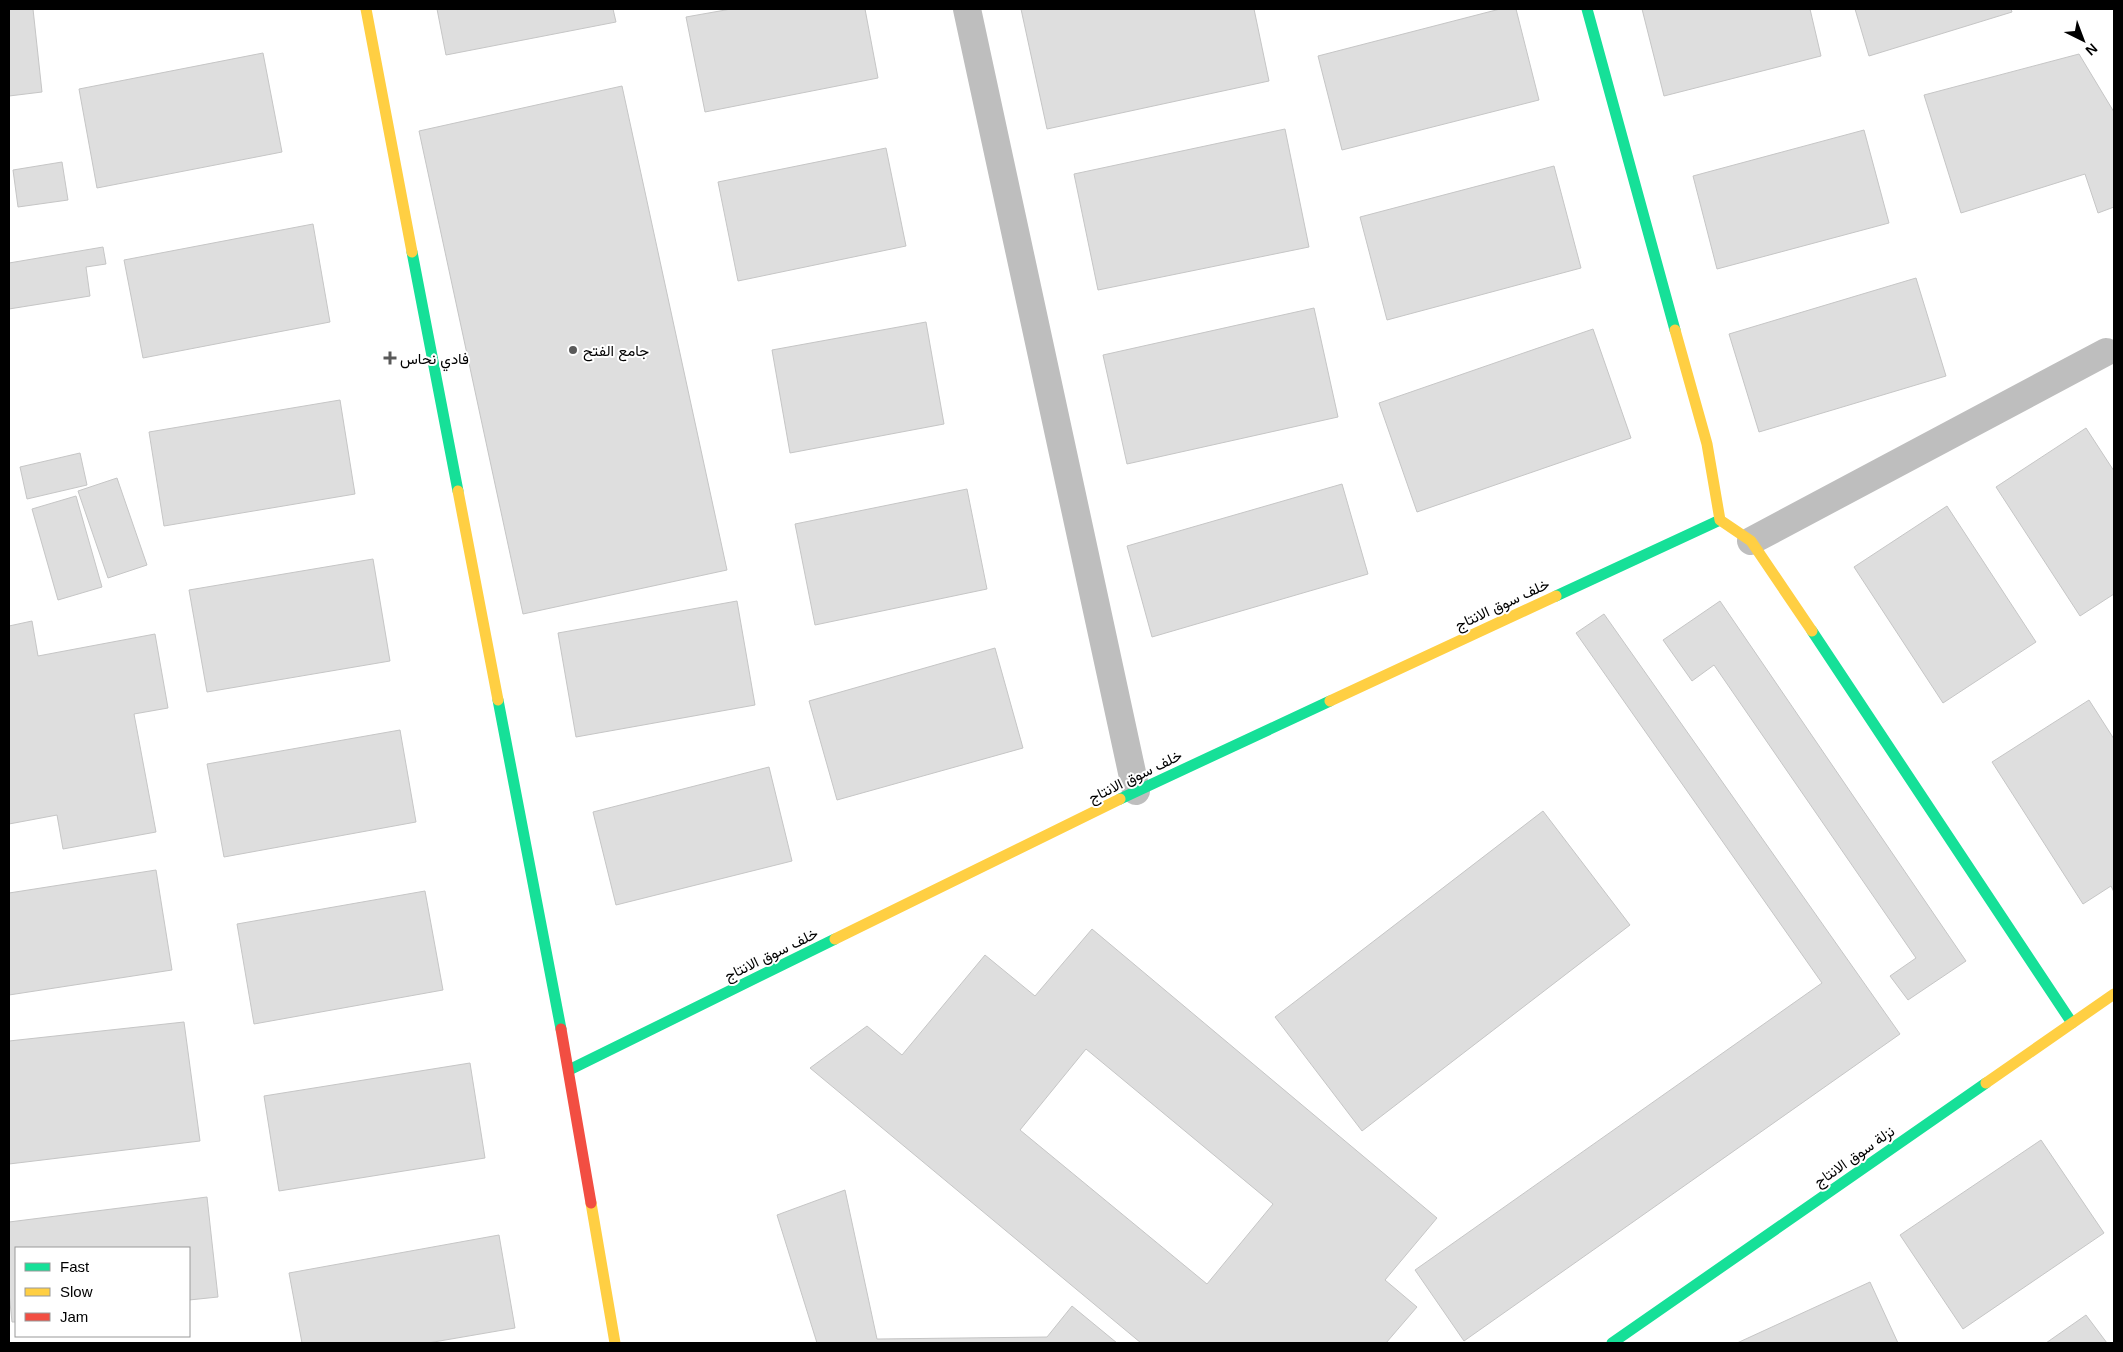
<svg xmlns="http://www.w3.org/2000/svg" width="2123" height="1352" font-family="Helvetica,Vazirmatn,sans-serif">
<rect width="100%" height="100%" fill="#fff"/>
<path fill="#dedede" stroke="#c6c6c6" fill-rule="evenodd" d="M9,9h24l9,83 -33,4z
M437,9h176l3,13 -170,33z
M731,9h134l13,69 -173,34 -19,-95z
M1021,9h233l15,72 -222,48z
M1500,9h16l23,91 -197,50 -24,-94z
M1642,9h168l11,47 -157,40z
M1855,9h156l1,3 -143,44z
M263,53l19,99 -185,36 -18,-99z
M2079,54l35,58v95l-16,6 -13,-39 -124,39 -37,-118z
M622,86l105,484 -204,44 -104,-483z
M1285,129l24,118 -211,43 -24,-116z
M1864,130l25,93 -172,46 -24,-93z
M886,148l20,98 -168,35 -20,-99z
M62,162l6,38 -50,7 -5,-37z
M1554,166l27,102 -194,52 -27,-103z
M313,224l17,98 -187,36 -19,-98z
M103,247l3,17 -20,3 4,29 -81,13v-46z
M1916,278l30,98 -187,56 -30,-98z
M1314,308l24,109 -211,47 -24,-109z
M926,322l18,102 -154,29 -18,-103z
M1593,329l38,109 -214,74 -38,-109z
M340,400l15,94 -191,32 -15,-94z
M2086,428l28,43v123l-34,22 -84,-129z
M80,453l7,32 -60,14 -7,-32z
M117,478l30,87 -39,13 -30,-87z
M1342,484l26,90 -216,63 -25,-91z
M967,489l20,100 -172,36 -20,-101z
M76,496l26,91 -44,13 -26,-91z
M1947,506l89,136 -93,61 -89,-136z
M373,559l17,102 -183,31 -18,-102z
M737,601l18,104 -179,32 -18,-104z
M1720,601l246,360 -58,39 -18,-24 26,-18 -202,-293 -22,16 -29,-41z
M1604,614l296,420 -436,307 -49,-71 407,-287 -246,-350z
M32,621l6,35 117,-22 13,74 -34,6 22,118 -93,17 -6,-34 -48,9v-198z
M995,648l28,100 -186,52 -28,-99z
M2089,700l25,39v153l-3,-6 -28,18 -91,-142z
M400,730l16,92 -192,35 -17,-93z
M769,767l23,94 -176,44 -23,-93z
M1543,811l87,114 -268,206 -87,-114z
M156,870l16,100 -163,25v-102z
M425,891l18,99 -189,34 -17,-100z
M1092,929l345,289 -52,62 32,27 -31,36h-245l-331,-275 57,-42 35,29 83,-100 50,41zM1086,1049l187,155 -66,80 -187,-154z
M184,1022l16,119 -191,23v-123z
M470,1063l15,95 -206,33 -15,-95z
M2041,1140l63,93 -141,96 -63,-94z
M845,1190l32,149 170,-2 25,-31 45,37h-300l-40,-128z
M207,1197l11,100 -29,3v-52h-173v74h-4l-3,-29v-71z
M499,1235l16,93 -87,15h-126l-13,-70z
M1870,1282l28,61h-161z
M2086,1315l21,28h-61z"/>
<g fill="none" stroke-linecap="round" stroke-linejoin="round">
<path stroke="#bebebe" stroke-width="28" d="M967,9l169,782
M1751,541l355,-189"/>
<path stroke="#16e098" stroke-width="11" d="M1587,9l88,321
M412,252l46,239
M1556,596l164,-76
M1812,631l260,392
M498,700l63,329
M1120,799l210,-98
M569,1070l266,-131
M1612,1343l374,-260"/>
<path stroke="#ffcf43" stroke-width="11" d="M366,9l46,243
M1675,330l32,114 13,76 31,21 61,90
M458,491l40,209
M1330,701l226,-105
M835,939l285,-140
M1986,1083l128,-89
M591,1203l24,140"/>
<path stroke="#f24e42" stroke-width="11" d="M561,1029l30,174"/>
</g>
<g fill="#595959" stroke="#fff" stroke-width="2">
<circle cx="573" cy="350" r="5"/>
<path d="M387.5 350.5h5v5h5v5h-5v5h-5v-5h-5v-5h5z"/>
</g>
<g text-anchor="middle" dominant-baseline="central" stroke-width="4" stroke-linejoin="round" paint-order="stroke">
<g font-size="15" fill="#000" stroke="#fff" text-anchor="start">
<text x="583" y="350">جامع الفتح</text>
<text x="400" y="358">فادي نحاس</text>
</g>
<g font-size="15" fill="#000" stroke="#fff">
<text transform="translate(1502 604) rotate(-25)">خلف سوق الانتاج</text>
<text transform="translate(1135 776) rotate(-26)">خلف سوق الانتاج</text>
<text transform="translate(771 954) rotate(-26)">خلف سوق الانتاج</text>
<text transform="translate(1854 1156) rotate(-35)">نزلة سوق الانتاج</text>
</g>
</g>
<rect width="2123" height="1352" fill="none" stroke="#000000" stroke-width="20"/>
<rect x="15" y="1247" width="175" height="90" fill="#ffffff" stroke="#999999"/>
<rect x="25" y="1263" width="25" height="8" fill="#16e098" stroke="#999999"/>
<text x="60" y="1272" font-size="15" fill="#000000">Fast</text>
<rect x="25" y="1288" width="25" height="8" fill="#ffcf43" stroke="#999999"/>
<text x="60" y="1297" font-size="15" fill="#000000">Slow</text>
<rect x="25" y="1313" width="25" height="8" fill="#f24e42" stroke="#999999"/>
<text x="60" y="1322" font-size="15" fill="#000000">Jam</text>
<g transform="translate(2083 40) rotate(138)" stroke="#ffffff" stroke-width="4" paint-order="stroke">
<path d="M0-4L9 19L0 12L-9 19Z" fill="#000000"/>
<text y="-8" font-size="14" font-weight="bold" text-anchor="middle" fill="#000000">N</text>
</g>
</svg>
